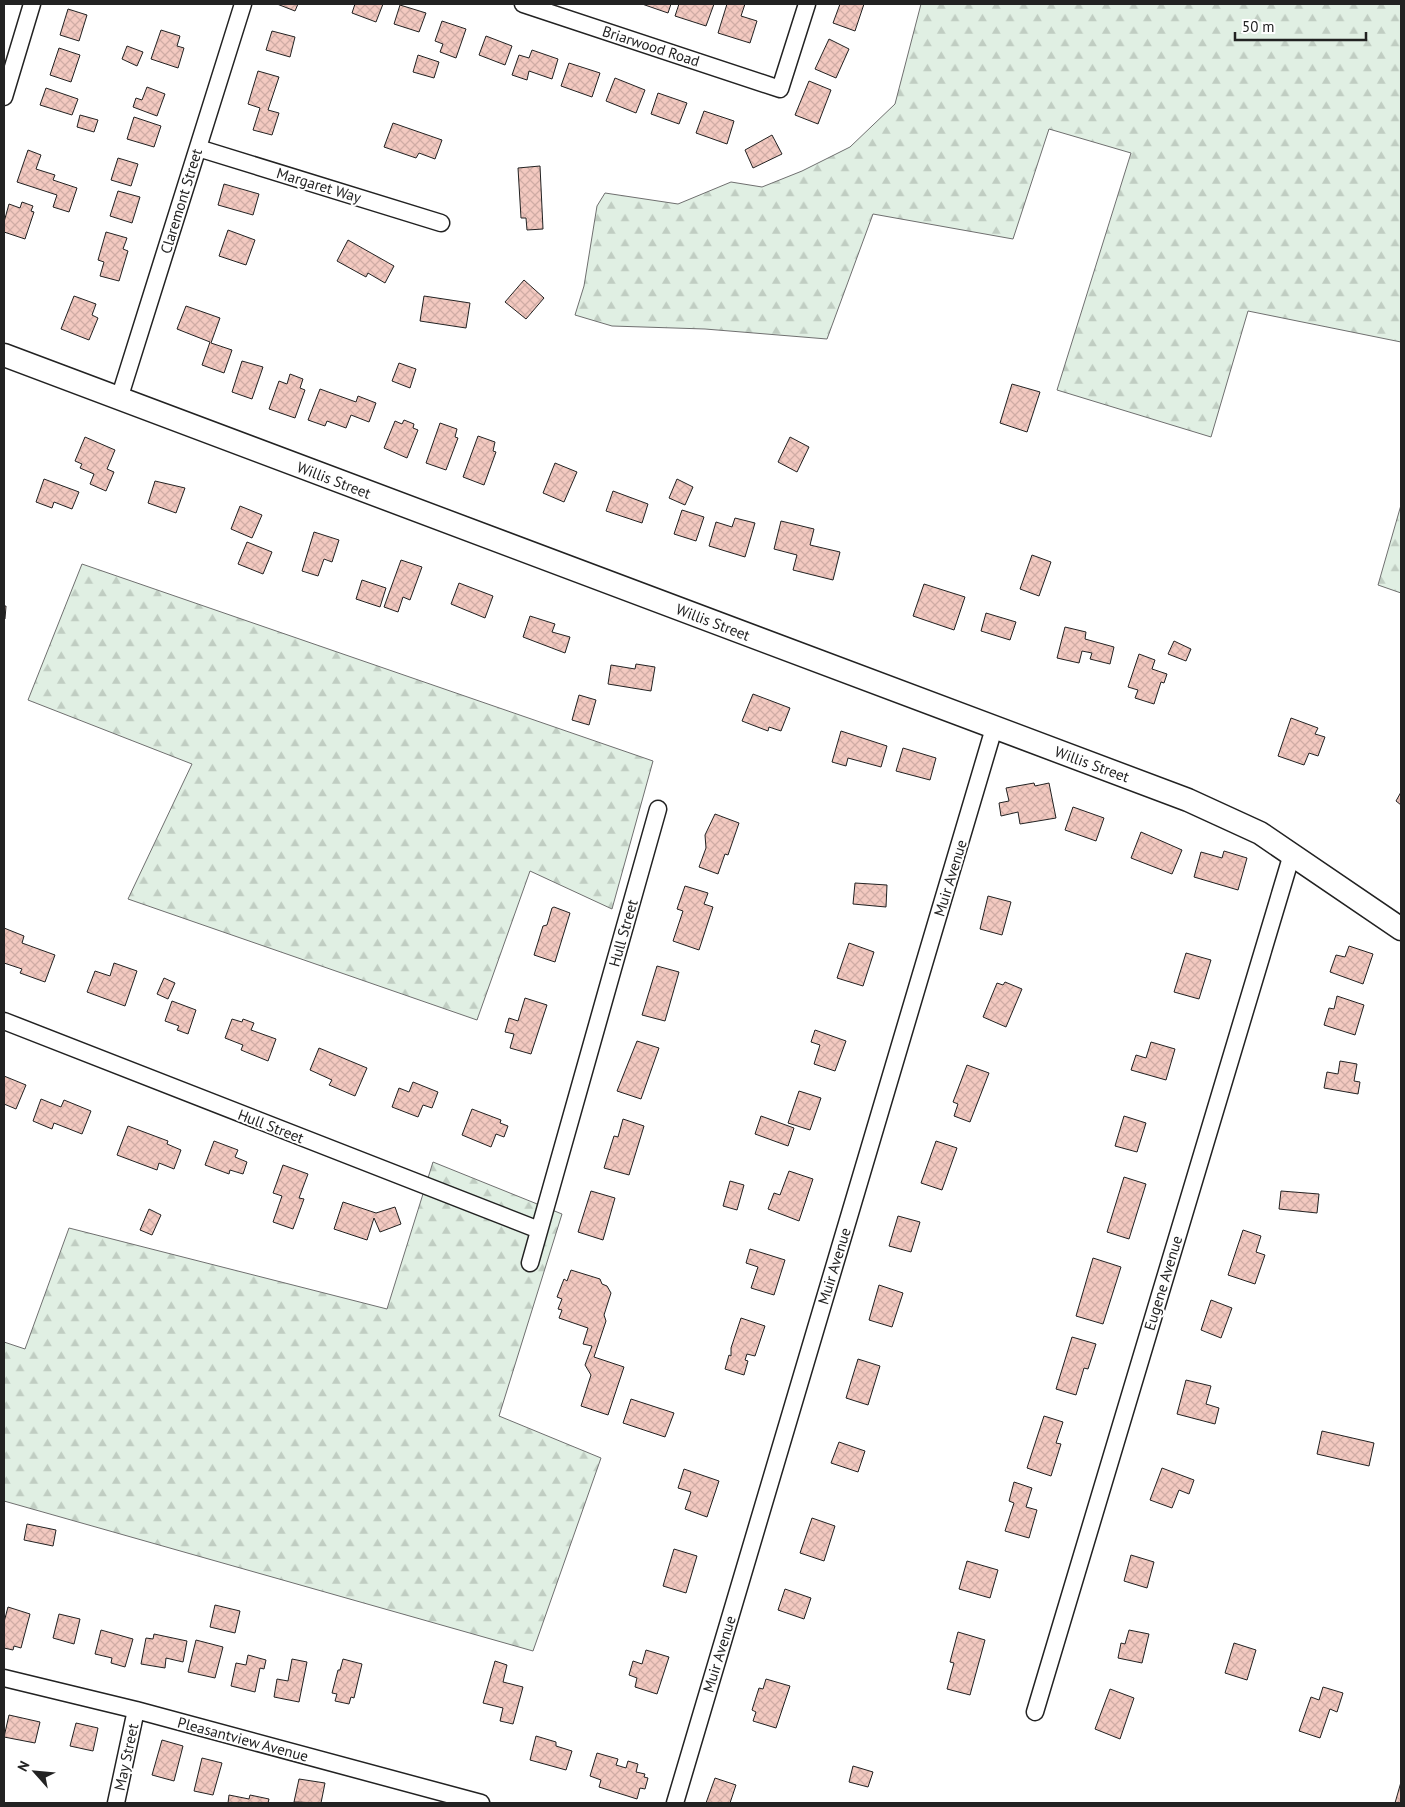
<svg xmlns="http://www.w3.org/2000/svg" width="1405" height="1807" font-family="'PT Sans',sans-serif">
<defs>
<pattern id="forest-firs" width="22" height="20" patternUnits="userSpaceOnUse" patternTransform="scale(1.25)"><rect width="22" height="20" fill="#e0efe3"/><path d="M5 1l3.5 6h-7zM16 11l3.5 6h-7z" fill="#c0cdc2"/></pattern>
<pattern id="building-cross-hatch" width="8" height="8" patternUnits="userSpaceOnUse" patternTransform="scale(1.25)"><rect width="8" height="8" fill="#f3c9c0"/><path d="M0 0l8 8M0 8l8-8" fill="none" stroke="#d0aca5"/></pattern>
</defs>
<rect width="100%" height="100%" fill="#fff"/>
<path fill="url(#forest-firs)" stroke="#6f6f6f" d="M921,4h480v338l-153,-31 -37,126 -154,-47 74,-237 -82,-24 -36,110 -140,-25 -46,125 -122,-10 -93,-3 -37,-11 9,-29 13,-80 8,-13 73,11 53,-22 31,5 40,-16 48,-24 45,-43z
M1401,505v88l-23,-8z
M82,564l571,197 -41,148 -82,-38 -53,149 -349,-121 64,-135 -164,-64z
M433,1162l129,52 -63,202 102,42 -68,193 -529,-150v-159l21,7 44,-121 318,81z"/>
<path fill="url(#building-cross-hatch)" stroke="#222" d="M277,4h21l-3,7z
M355,4h28l-7,18 -24,-9z
M642,4h29l-3,9z
M679,4h35l-8,22 -31,-10z
M727,4h18l-4,12 16,5 -7,22 -32,-10z
M840,4h24l-9,27 -22,-8z
M400,5l26,8 -7,19 -25,-8z
M68,9l19,6 -8,26 -19,-6z
M442,21l24,8 -10,29 -16,-6 3,-8 -8,-3z
M161,30l19,6 -3,10 7,2 -6,20 -27,-9z
M272,31l23,6 -5,20 -24,-7z
M486,36l26,10 -7,19 -26,-10z
M829,39l20,10 -13,29 -21,-9z
M127,46l16,6 -6,14 -15,-7z
M59,48l21,7 -9,27 -21,-7z
M532,50l26,9 -6,20 -23,-8 -2,9 -15,-5 7,-20 10,3z
M418,55l21,7 -5,16 -21,-6z
M569,63l31,10 -8,24 -31,-11z
M258,71l21,6 -11,33 11,3 -7,22 -19,-5 7,-22 -12,-4z
M615,78l30,12 -9,23 -30,-12z
M809,81l22,9 -13,34 -23,-9z
M147,87l18,7 -8,22 -24,-9 3,-9 6,2z
M46,88l32,11 -6,16 -32,-10z
M658,93l29,10 -8,21 -28,-10z
M704,111l30,10 -7,23 -31,-11z
M80,115l18,5 -4,12 -17,-5z
M134,117l27,9 -7,21 -27,-8z
M393,123l49,17 -7,19 -16,-6 -3,5 -32,-11z
M772,135l10,19 -29,14 -8,-18z
M28,150l13,5 -5,14 19,6 -2,5 24,8 -8,24 -16,-5 4,-12 -40,-13z
M118,158l20,6 -7,22 -20,-6z
M540,166l3,63 -16,1 -1,-12h-5l-3,-50z
M224,184l35,10 -6,21 -35,-10z
M118,191l22,6 -8,26 -22,-7z
M22,202l11,4 -2,5 3,1 -9,27 -21,-7v-10l5,-18 11,4z
M228,230l27,10 -9,25 -27,-9z
M106,232l21,6 -4,11 5,2 -9,30 -19,-5 4,-14 -6,-2z
M348,240l46,26 -9,17 -17,-10 -2,4 -29,-16z
M524,280l20,18 -18,21 -21,-17z
M74,296l22,8 -4,11 6,3 -9,22 -28,-11z
M424,296l46,7 -4,25 -46,-7z
M186,306l34,12 -9,25 21,7 -8,23 -22,-8 8,-23 -33,-13z
M242,361l21,6 -11,32 -20,-7z
M399,363l17,6 -6,19 -18,-7z
M290,374l13,5 -3,9 5,2 -10,28 -26,-9 10,-28 8,3z
M1012,384l28,8 -13,40 -27,-9z
M320,389l36,13 2,-6 18,7 -7,19 -18,-7 -5,13 -19,-7 -2,5 -17,-6z
M404,420l10,4 -1,4 5,2 -11,28 -23,-10 11,-27 7,3z
M440,423l17,6 -2,8 3,1 -12,32 -20,-7z
M478,436l17,6 -2,9 3,1 -12,33 -21,-8z
M85,437l30,13 -8,19 7,3 -8,19 -16,-7 4,-10 -14,-6 2,-4 -7,-3z
M790,437l19,10 -12,25 -19,-10z
M555,463l22,9 -13,30 -21,-9z
M44,479l35,13 -7,17 -18,-7 -2,6 -16,-6z
M677,479l16,8 -8,18 -16,-7z
M155,481l30,7 -9,25 -28,-10z
M613,491l35,13 -6,19 -36,-12z
M240,506l22,9 -10,23 -21,-9z
M682,510l22,7 -8,24 -22,-7z
M735,518l20,5 -10,34 -36,-11 7,-24 16,5z
M781,521l33,8 -4,16 30,7 -7,28 -40,-10 4,-15 -23,-6z
M314,532l25,8 -7,22 -8,-3 -6,17 -16,-5z
M247,542l25,10 -9,22 -25,-10z
M1032,555l19,7 -12,34 -19,-7z
M401,560l21,7 -12,33 -7,-3 -5,15 -14,-5z
M362,580l24,8 -6,19 -24,-8z
M459,583l34,13 -8,22 -34,-14z
M924,584l41,13 -11,33 -41,-14z
M4,606h2l-1,13h-1z
M986,613l30,9 -6,18 -29,-9z
M530,616l25,8 -3,8 18,5 -5,16 -42,-16z
M1065,627l21,5 -1,7 29,8 -4,17 -20,-5 2,-6 -10,-2 -3,12 -22,-5z
M1174,641l17,8 -5,12 -18,-7z
M1139,654l16,6 -3,9 15,5 -3,9 -3,-1 -7,22 -19,-6 3,-8 -10,-3z
M636,664l19,3 -4,24 -43,-7 3,-19 24,4z
M753,694l37,14 -9,23 -12,-4 -1,4 -26,-10z
M579,695l17,5 -7,25 -17,-5z
M1291,718l27,10 -3,6 10,3 -7,19 -9,-3 -5,12 -26,-9z
M841,731l46,15 -6,21 -33,-9 -2,8 -14,-4z
M903,748l33,10 -6,22 -34,-9z
M1034,783l1,3 14,-3 7,35 -36,6 -2,-12 -17,4 -2,-13 10,-2 -3,-13z
M1401,792v13l-5,-4z
M1073,807l31,11 -8,23 -31,-11z
M715,814l24,9 -11,32 -3,-1 -7,20 -19,-7 7,-19 -1,-13z
M1141,832l41,18 -10,24 -41,-16z
M1224,851l23,7 -9,32 -44,-13 7,-25 21,6z
M855,883l32,2 -1,22 -33,-3z
M685,886l23,7 -4,11 9,3 -14,43 -26,-9 10,-30 -6,-2z
M988,896l23,6 -9,33 -22,-6z
M554,907l16,6 -15,49 -21,-7 9,-29 4,-1 5,-17z
M4,928l20,8 -2,7 33,12 -10,27 -25,-9 2,-4 -18,-6z
M849,943l25,9 -11,34 -26,-8z
M1349,946l24,8 -10,30 -33,-12 6,-17 9,2z
M1186,953l25,7 -12,39 -25,-7z
M114,963l23,8 -12,35 -38,-14 8,-21 15,5z
M657,966l22,6 -14,49 -23,-6z
M164,978l11,5 -7,16 -11,-5z
M1005,982l17,7 -16,38 -23,-10 14,-34 6,2z
M1337,996l27,9 -9,30 -31,-10 5,-17 5,1z
M525,998l22,7 -16,49 -21,-6 4,-14 -9,-2 4,-14 9,3z
M172,1001l24,9 -8,24 -11,-4 2,-4 -14,-5z
M232,1019l10,3 1,-3 11,4 -3,7 25,9 -8,22 -27,-11 2,-5 -18,-7z
M815,1030l31,11 -11,30 -21,-7 6,-19 -9,-3z
M637,1041l22,7 -18,51 -24,-8z
M1151,1042l24,7 -9,31 -35,-10 5,-15 10,3z
M319,1048l48,20 -12,28 -26,-11 3,-5 -22,-10z
M1340,1061l17,3 -3,17 6,1 -2,12 -34,-6 3,-16 11,2z
M967,1065l22,8 -19,49 -16,-6 4,-12 -5,-2z
M4,1076l22,9 -10,24 -12,-5z
M413,1082l25,10 -6,16 -9,-3 -5,12 -26,-10 7,-19 10,4z
M799,1091l22,7 -11,32 -22,-7z
M41,1099l20,8 3,-7 27,11 -9,23 -28,-11 -2,6 -19,-8z
M472,1109l29,11 -1,3 8,3 -4,11 -8,-3 -5,13 -29,-12z
M761,1116l33,12 -6,18 -33,-12z
M1124,1116l22,7 -9,29 -22,-6z
M623,1119l21,7 -15,49 -25,-7 10,-32 4,1z
M128,1126l40,15 -1,3 14,6 -7,19 -15,-6 -2,7 -40,-15z
M214,1141l24,9 -3,7 12,5 -4,12 -13,-4 -1,4 -24,-9z
M936,1141l21,7 -15,42 -21,-7z
M283,1165l25,9 -9,24 5,1 -11,30 -20,-7 9,-26 -9,-3z
M789,1171l24,8 -14,42 -31,-12 6,-16 6,2z
M1124,1177l22,7 -17,55 -22,-7z
M730,1181l14,4 -7,25 -14,-4z
M591,1191l24,7 -12,42 -25,-8z
M1281,1191l38,3 -2,19 -38,-4z
M343,1202l33,11 19,-6 6,17 -21,8 -6,-14 -7,22 -33,-11z
M149,1209l12,6 -9,20 -12,-5z
M898,1216l22,6 -9,30 -22,-6z
M1243,1230l18,6 -5,16 9,3 -10,29 -27,-9z
M750,1249l35,11 -11,35 -23,-7 7,-21 -12,-4z
M1093,1258l28,9 -18,57 -27,-8z
M571,1270l29,9 2,5 5,2 4,7 -7,22 2,6 -12,36 30,10 -16,48 -27,-9 10,-31 -6,-10 7,-19 -9,-2 5,-16 -29,-10 3,-8 -4,-1 4,-10 -5,-2 7,-18 3,2z
M879,1285l24,8 -11,34 -23,-7z
M1211,1300l21,8 -11,30 -20,-8z
M741,1318l24,8 -10,30 -8,-2 -2,6 3,1 -4,14 -19,-6 4,-14 2,1v-8z
M1072,1337l24,7 -8,25 -4,-1 -8,27 -20,-6z
M858,1359l22,7 -12,39 -22,-7z
M1186,1380l25,6 -5,18 13,4 -4,16 -38,-10z
M631,1399l43,14 -9,24 -42,-14z
M1044,1416l19,6 -7,21 5,1 -10,32 -24,-8z
M1322,1431l52,12 -5,23 -52,-12z
M839,1442l26,9 -7,21 -27,-9z
M1162,1468l32,12 -5,14 -10,-4 -7,18 -22,-8z
M684,1469l35,12 -12,36 -22,-8 6,-17 -13,-4z
M1014,1482l18,6 -6,19 11,3 -8,28 -24,-7 9,-28 -5,-2z
M812,1518l23,8 -11,35 -24,-8z
M27,1524l29,6 -3,16 -29,-6z
M674,1549l23,7 -11,37 -23,-7z
M1131,1555l23,7 -7,26 -23,-7z
M967,1561l31,9 -8,28 -31,-9z
M785,1589l26,9 -7,21 -26,-9z
M215,1605l25,6 -5,22 -25,-6z
M8,1607l22,7 -9,34 -7,-2 -1,4 -9,-2v-26z
M59,1614l21,5 -6,25 -21,-6z
M101,1630l32,9 -8,28 -14,-4 1,-5 -17,-4z
M1129,1630l20,4 -7,29 -24,-5 3,-15 4,1z
M958,1632l27,8 -15,55 -23,-6 7,-26 -4,-1z
M154,1634l33,7 -4,21 -17,-4 -1,10 -24,-4 5,-26 7,1z
M196,1640l27,7 -8,31 -27,-6z
M1234,1643l22,7 -9,30 -22,-7z
M646,1650l23,7 -12,37 -22,-7 2,-9 -8,-3 4,-14 9,3z
M248,1655l18,5 -2,9 -4,-1 -5,24 -24,-6 5,-23 10,2z
M292,1659l15,3 -8,40 -25,-5 3,-18 11,2z
M343,1659l19,5 -8,34 -3,-1 -2,7 -14,-3 2,-7 -5,-1 6,-23h2z
M495,1661l12,4 -4,17 20,5 -10,37 -13,-3 3,-13 -20,-5z
M766,1679l24,7 -14,42 -23,-7 3,-9 -4,-2 7,-22 4,1z
M1323,1687l20,6 -6,19 -7,-3 -10,29 -21,-7 12,-34 8,3z
M1110,1689l24,9 -14,41 -25,-10z
M9,1715l31,7 -5,21 -31,-6z
M76,1723l22,5 -5,23 -23,-5z
M536,1736l20,6v4l16,5 -6,19 -36,-10z
M162,1740l21,6 -9,35 -22,-6z
M597,1753l21,6 -2,6 10,3 2,-7 10,3 -2,8 9,2 -1,3 4,1 -3,11 -5,-1 -3,11 -38,-12 2,-7 -11,-4z
M202,1758l20,5 -9,32 -19,-4z
M853,1766l20,6 -5,15 -19,-5z
M715,1778l21,7 -6,18h-24z
M299,1779l26,4 -4,20 -27,-1z
M1401,1782v21h-6z
M229,1795l20,4 1,-4 19,4 -1,4h-40z"/>
<g fill="none" stroke-linecap="round" stroke-linejoin="round">
<g stroke="#222" stroke-width="19">
<path id="minor" d="M523,4l257,85 27,-85
M4,97l28,-93
M198,148l243,75
M119,399l124,-395
M4,1021l535,209
M530,1263l128,-454
M4,1678l132,32 345,93
M1035,1712l257,-858
M116,1803l20,-93
M675,1803l319,-1075"/>
</g>
<g stroke="#222" stroke-width="25">
<path id="secondary" d="M4,355l1184,445 72,33 141,96"/>
</g>
<use href="#minor" stroke="#fff" stroke-width="16"/>
<use href="#secondary" stroke="#fff" stroke-width="22"/>
</g>
<g text-anchor="middle" dominant-baseline="central" stroke-width="4" stroke-linejoin="round" paint-order="stroke">
<g font-size="15" fill="#222" stroke="#fff">
<text transform="translate(651 46) rotate(18)">Briarwood Road</text>
<text transform="translate(319 185) rotate(17)">Margaret Way</text>
<text transform="translate(181 201) rotate(-73)">Claremont Street</text>
<text transform="translate(334 480) rotate(21)">Willis Street</text>
<text transform="translate(713 622) rotate(21)">Willis Street</text>
<text transform="translate(1092 764) rotate(20)">Willis Street</text>
<text transform="translate(950 878) rotate(-73)">Muir Avenue</text>
<text transform="translate(623 933) rotate(-74)">Hull Street</text>
<text transform="translate(271 1126) rotate(21)">Hull Street</text>
<text transform="translate(834 1266) rotate(-73)">Muir Avenue</text>
<text transform="translate(1163 1283) rotate(-73)">Eugene Avenue</text>
<text transform="translate(719 1654) rotate(-73)">Muir Avenue</text>
<text transform="translate(243 1739) rotate(15)">Pleasantview Avenue</text>
<text transform="translate(126 1757) rotate(-78)">May Street</text>
</g>
</g>
<rect width="1405" height="1807" fill="none" stroke="#222222" stroke-width="10"/>
<g transform="translate(35 1772) rotate(297)" stroke="#ffffff" stroke-width="4" paint-order="stroke">
<path d="M0-4L9 19L0 12L-9 19Z" fill="#222222"/>
<text y="-8" font-size="14" font-weight="bold" text-anchor="middle" fill="#222222">N</text>
</g>
<path d="M1235 32v8h131v-8" fill="none" stroke="#222222" stroke-width="2.5"/>
<text x="1242" y="32" font-size="15" fill="#222222" stroke="#ffffff" stroke-width="4" paint-order="stroke">50 m</text>
</svg>
